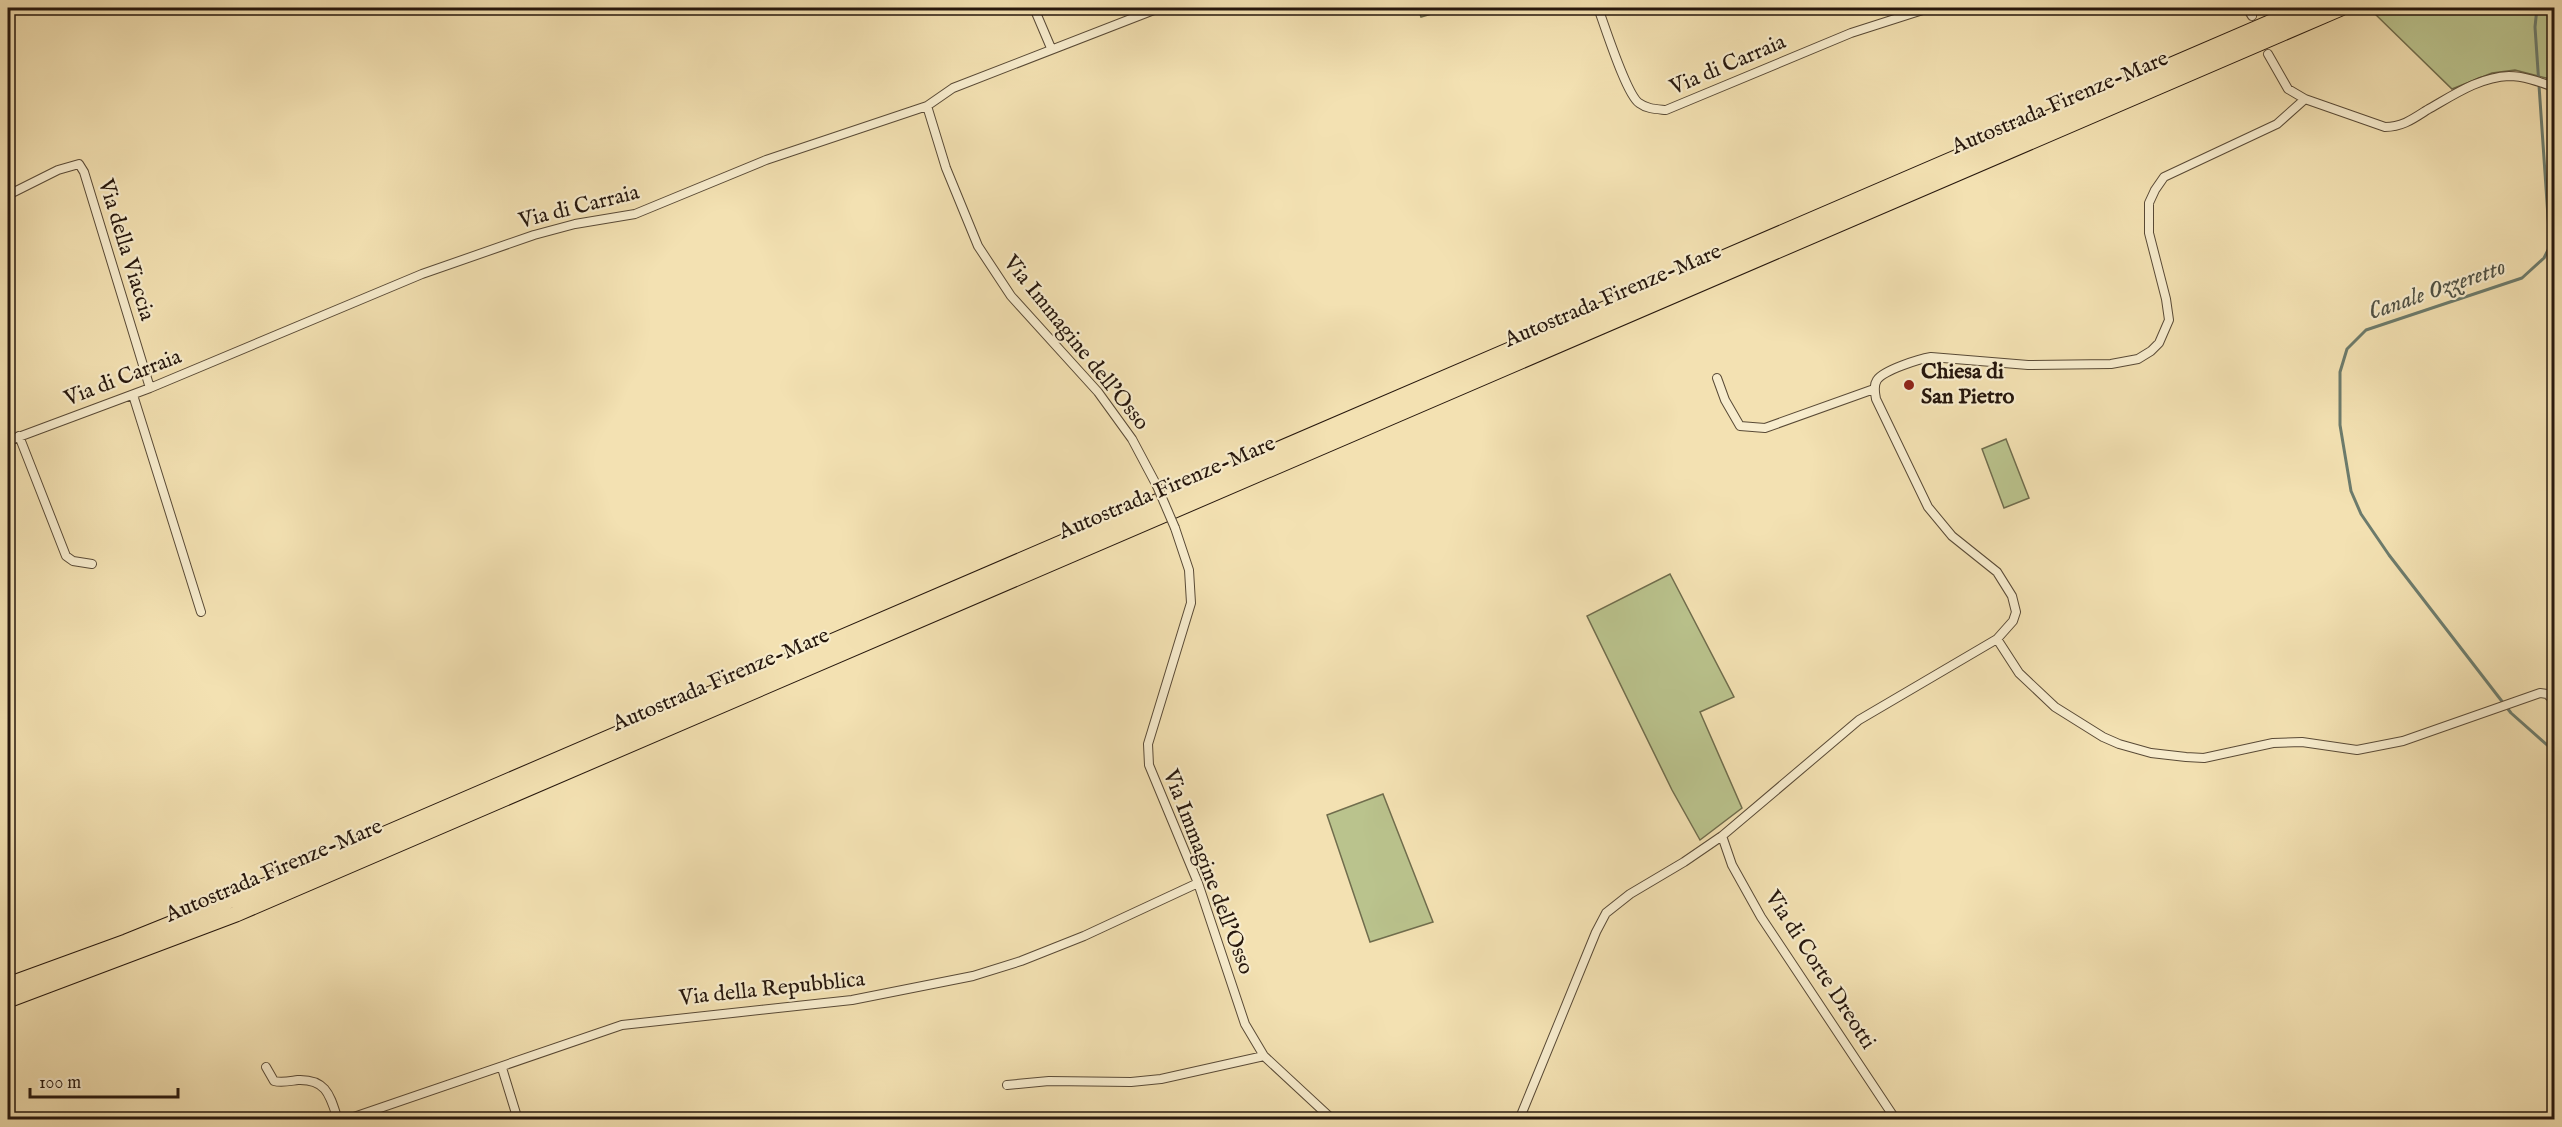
<svg xmlns="http://www.w3.org/2000/svg" width="2562" height="1127" font-family="'IM FELL English',serif">
<rect width="100%" height="100%" fill="#f3e1b2"/>
<filter id="stains"><feTurbulence type="fractalNoise" baseFrequency=".00333" numOctaves="4"/><feColorMatrix values="0 0 0 0 .2 0 0 0 0 .09 0 0 0 0 .02 0 0 0 .5 -.17"/></filter>
<radialGradient id="worn" r=".72"><stop offset=".6" stop-color="#630" stop-opacity="0"/><stop offset="1" stop-color="#630" stop-opacity=".3"/></radialGradient>
<path fill="#bac38d" stroke="#706d4d" stroke-width="1.5" d="M1418,8h34l-31,9z
M2384,8h170v72l-39,-10 -23,3 -40,16 -78,-76z
M2548,111h6v43h-6z
M2006,439l23,59 -25,10 -22,-59z
M1670,574l64,123 -34,15 42,96 -42,32 -28,-50 -85,-174z
M1383,794l50,128 -63,20 -43,-127z"/>
<g fill="none" stroke-linecap="round" stroke-linejoin="round">
<path stroke="#6c7b6c" stroke-width="3" d="M2537,8l-2,19 15,219 -6,12 -22,20 -156,52 -19,19 -7,23v53l11,66 10,23 28,41 122,158 43,38"/>
<g stroke="#594a36" stroke-width="10">
<path id="minor" d="M1034,8l17,40
M1598,8c7,18 28,86 41,95 8,6 17,6 27,7l185,-77 78,-25
M2247,8l5,8
M2268,54l20,35 17,10 80,28c17,0 28,-8 42,-17 25,-14 52,-33 82,-34 15,0 31,6 45,11
M927,106l19,62 32,78 33,50 87,96 34,47 25,47
M8,195l50,-25 21,-6 5,8 66,216
M1717,378l8,22 15,26 25,2 109,-39
M133,395l68,217
M19,436l47,120 7,5 19,3
M8,441l142,-53 272,-114 112,-39 41,-11 60,-10 131,-54 161,-54 26,-18 206,-80
M1175,528l14,42 2,33 -43,141 1,21 49,118 47,141 19,32 69,64
M1997,639l22,34 36,34 48,30 16,7 32,9 35,4 18,1 69,-15 29,-1 55,8 46,-9 137,-48 7,1 7,7
M1722,836l10,29 29,52 135,203
M266,1067l8,14c8,2 16,0 24,-1 29,-1 32,16 40,40
M502,1068l16,52
M1007,1085l42,-4 82,1 30,-3 103,-23
M345,1120l277,-95 230,-25 121,-24 48,-15 63,-25 114,-53
M1519,1120l77,-188 10,-19 24,-19 54,-32 38,-26 137,-116 138,-81 16,-18 3,-9 -4,-16 -15,-24 -45,-36 -24,-29 -52,-108c-1,-7 -3,-13 1,-19 7,-10 42,-21 54,-23l97,8 83,-1 27,-5 13,-8 8,-8 10,-23 -3,-21 -17,-66v-30l6,-13 9,-13 113,-53 28,-25"/>
</g>
<g stroke="#26170d" stroke-width="17">
<path id="motorway" d="M8,985l118,-43 129,-52 2049,-882
M8,1000l228,-86 2105,-906"/>
</g>
<use href="#minor" stroke="#f7eccd" stroke-width="8"/>
<use href="#motorway" stroke="#f3e1b2" stroke-width="15"/>
<g stroke="#594a36" stroke-width="10" stroke-linecap="butt">
<path id="minor-bridge" d="M1157,486l18,42"/>
</g>
<use href="#minor-bridge" stroke="#f7eccd" stroke-width="8"/>
</g>
<circle fill="#8f2418" stroke="#f7eccd" stroke-width="2" cx="1909" cy="385" r="6"/>
<g text-anchor="middle" dominant-baseline="central" stroke-width="4.5" stroke-linejoin="round" paint-order="stroke">
<g font-size="22" fill="#26170d" stroke="#f7eccd">
<text transform="translate(1728 65) rotate(-23)">Via di Carraia</text>
<text transform="translate(2060 103) rotate(-23)">Autostrada Firenze-Mare</text>
<text transform="translate(579 207) rotate(-14)">Via di Carraia</text>
<text transform="translate(126 250) rotate(73)">Via della Viaccia</text>
<text transform="translate(1613 296) rotate(-23)">Autostrada Firenze-Mare</text>
<text transform="translate(1076 343) rotate(51)">Via Immagine dell'Osso</text>
<text transform="translate(123 378) rotate(-21)">Via di Carraia</text>
<text transform="translate(1167 488) rotate(-23)">Autostrada Firenze-Mare</text>
<text transform="translate(721 680) rotate(-23)">Autostrada Firenze-Mare</text>
<text transform="translate(274 871) rotate(-23)">Autostrada Firenze-Mare</text>
<text transform="translate(1208 872) rotate(69)">Via Immagine dell'Osso</text>
<text transform="translate(1820 970) rotate(57)">Via di Corte Dreotti</text>
<text transform="translate(772 989) rotate(-6)">Via della Repubblica</text>
</g>
<g font-size="22" font-weight="bold" fill="#26170d" stroke="#f7eccd" text-anchor="start">
<text x="1921" y="372">Chiesa di<tspan x="1921" dy="25">San Pietro</tspan></text>
</g>
<g font-size="24" font-style="italic" fill="#4f5144" stroke="#f7eccd">
<text transform="translate(2437 290) rotate(-19)">Canale Ozzeretto</text>
</g>
</g>
<rect width="2562" height="1127" fill="none" stroke="#f3e1b2" stroke-width="30"/>
<rect x="9" y="9" width="2544" height="1109" fill="none" stroke="#26170d" stroke-width="3"/>
<rect x="15" y="15" width="2532" height="1097" fill="none" stroke="#26170d" stroke-width="1.5"/>
<path d="M30 1088v9h148v-9" fill="none" stroke="#26170d" stroke-width="3"/>
<text x="39" y="1088" font-size="18" fill="#26170d" stroke="#f7eccd" stroke-width="4.5" paint-order="stroke">100 m</text>
<rect width="100%" height="100%" filter="url(#stains)"/>
<rect width="100%" height="100%" fill="url(#worn)"/>
</svg>
